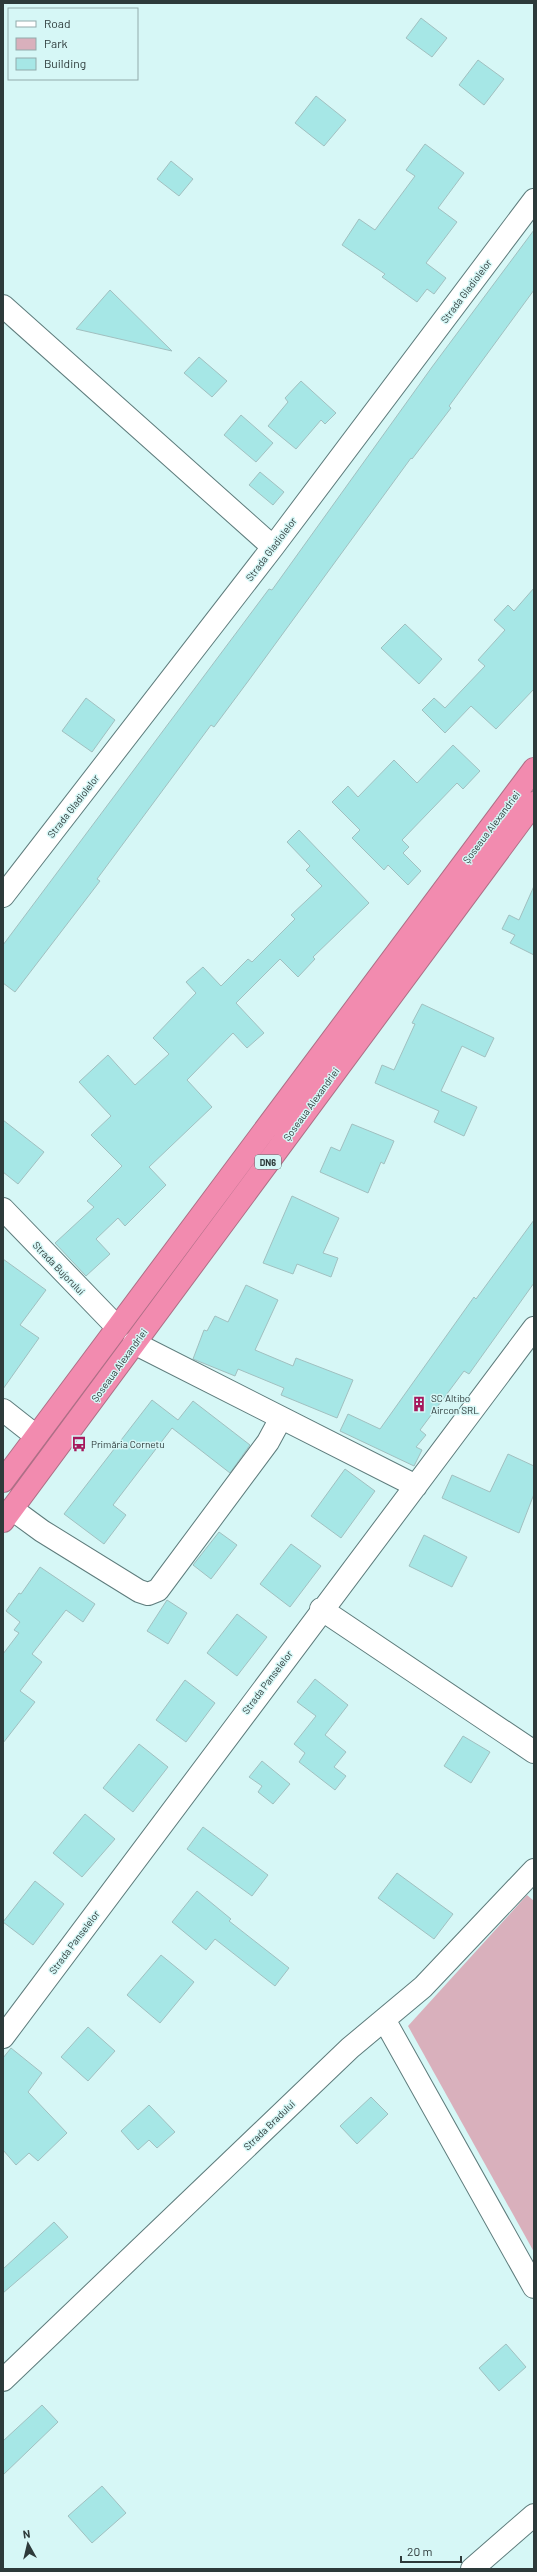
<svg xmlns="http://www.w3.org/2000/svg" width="537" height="2572" font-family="Barlow,sans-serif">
<rect width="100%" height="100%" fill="#d6f7f6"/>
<path fill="#d9b0bc" d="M527,1895l7,6v351l-126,-226z"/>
<path fill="#a6e7e6" stroke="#a1c0c0" d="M421,18l26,20 -15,19 -26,-19z
M478,60l26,19 -20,26 -25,-20z
M316,96l30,24 -22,26 -29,-23z
M425,144l39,29 -26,35 19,14 -31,41 20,15 -12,16 -7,-5 -10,13 -35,-25 3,-3 -43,-29 17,-26 16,11 40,-54 -9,-6z
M171,161l22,18 -14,17 -22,-17z
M534,230v60l-85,116 2,2 -39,51 -1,-1 -162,222 -35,47 -3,-2 -114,154 3,2 -85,111 -12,-9v-38l266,-356 3,1 160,-223z
M110,290l62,61 -96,-22z
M199,357l28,24 -15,16 -28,-24z
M301,381l35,32 -11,11 -4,-4 -25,29 -28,-23 20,-24 -3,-4z
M241,415l32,28 -17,19 -32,-27z
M260,472l24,20 -11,13 -24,-20z
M534,588v101l-38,40 -25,-23 -26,27 -23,-23 12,-12 11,10 40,-42 -7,-6 27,-30 -11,-10 14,-15 6,6z
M405,624l37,35 -23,25 -38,-36z
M86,698l29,22 -23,32 -30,-21z
M453,745l27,26 -17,18 -6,-6 -55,57 7,7 -6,6 18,18 -13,14 -20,-20 -4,5 -32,-32 8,-8 -28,-28 16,-16 10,11 36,-37 23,23z
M299,830l70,73 -56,54 2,2 -17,18 -18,-18 -44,44 28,30 -17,15 -14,-15 -46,47 25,27 -63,60 17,18 -41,41 -7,-8 -22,21 14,15 -24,22 -31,-33 39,-36 -7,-6 35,-35 -31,-31 20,-19 -32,-34 29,-27 27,30 34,-31 -16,-16 43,-45 -10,-11 17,-15 18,19 27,-27 4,3 43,-43 -4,-4 31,-29 -16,-16 4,-4 -23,-24z
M534,886v69l-24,-12 5,-8 -13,-6 7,-14 10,5z
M422,1004l72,34 -9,19 -23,-11 -21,45 36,16 -13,29 -30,-14 5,-11 -64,-28 7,-18 12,5 21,-46 -3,-1z
M3,1120l41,32 -26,32 -15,-12z
M352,1124l42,17 -10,23 -3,-2 -13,31 -48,-21 11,-25 9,4z
M292,1196l47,22 -16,35 15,5 -7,19 -34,-13 -4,10 -30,-11z
M534,1220v63l-65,91 -5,-3 -44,59 6,5 -10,12 6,3 -8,16 -74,-35 8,-17 32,15 94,-132 2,2z
M3,1259l43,31 -26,35 19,13 -36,51z
M246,1285l32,15 -23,50 38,16 3,-8 57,22 -16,38 -56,-23 3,-7 -46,-19 -3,7 -42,-17 11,-29 3,1 8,-15 13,6z
M152,1400l26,20 15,-19 57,44 -20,28 -58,-45 -59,77 13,10 -22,29 -40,-30z
M508,1454l26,12v28l-15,39 -77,-35 10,-23 38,17z
M345,1469l30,22 -34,47 -30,-22z
M219,1532l18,13 -26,34 -18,-14z
M424,1535l43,22 -15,30 -43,-21z
M291,1544l30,22 -31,41 -30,-23z
M40,1567l55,37 -12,18 -17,-12 -34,44 10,8 -22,29 15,11 -32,41v-89l16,-21 -5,-3 6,-8 -14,-11 13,-18 2,1z
M167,1600l20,13 -19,31 -21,-13z
M237,1614l30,23 -30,39 -30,-23z
M315,1679l33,26 -23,30 21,17 -12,15 12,9 -11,14 -36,-28 6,-9 -11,-9 22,-28 -19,-14z
M185,1680l30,23 -29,39 -30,-22z
M463,1736l27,16 -19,31 -27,-17z
M139,1744l29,23 -35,45 -30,-24z
M262,1761l28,23 -17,20 -15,-12 4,-6 -13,-9z
M85,1814l30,25 -33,38 -29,-24z
M203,1827l65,48 -16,21 -65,-47z
M397,1873l56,41 -19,25 -56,-41z
M35,1881l29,23 -31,41 -30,-23z
M197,1891l34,28 -2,2 60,47 -14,18 -60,-47 -9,11 -34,-28z
M161,1955l33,27 -34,41 -33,-28z
M88,2027l27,24 -27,30 -27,-24z
M11,2048l31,25 -14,19 39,41 -29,28 -9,-8 -13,12 -13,-15v-92z
M371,2097l17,17 -31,30 -17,-18z
M149,2105l26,27 -18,16 -8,-8 -11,10 -17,-19z
M54,2222l14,15 -65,56v-24z
M506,2344l20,23 -27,24 -20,-23z
M42,2405l16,17 -55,53v-34z
M102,2486l24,27 -34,30 -24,-27z"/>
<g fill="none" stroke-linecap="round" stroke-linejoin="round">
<g stroke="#5e7c7c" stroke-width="24">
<path id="minor" d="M3,306l270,241
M3,896l270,-349 261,-347
M3,1209l113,117
M134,1343l282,143
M3,1410l33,26
M12,1509l30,22 97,60 9,3 10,-4 110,-148 13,-24
M321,1609l213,143
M385,2021l149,266
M3,2037l531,-709
M3,2380l347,-332 73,-61 111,-117
M472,2569l62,-54"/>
</g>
<g stroke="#ad6f86" stroke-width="24">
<path id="highway" d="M3,1481l531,-712
M3,1521l531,-718"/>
</g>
<use href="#minor" stroke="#fff" stroke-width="22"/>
<use href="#highway" stroke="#f28baf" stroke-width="22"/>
</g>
<defs>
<g id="building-bare" transform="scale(1.2)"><path d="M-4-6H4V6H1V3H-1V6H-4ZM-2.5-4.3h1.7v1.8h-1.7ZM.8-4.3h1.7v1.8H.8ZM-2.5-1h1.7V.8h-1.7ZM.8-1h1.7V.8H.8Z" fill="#a5185c" stroke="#d6f7f6" stroke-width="2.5" paint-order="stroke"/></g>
<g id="bus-bare" transform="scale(1.2)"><path d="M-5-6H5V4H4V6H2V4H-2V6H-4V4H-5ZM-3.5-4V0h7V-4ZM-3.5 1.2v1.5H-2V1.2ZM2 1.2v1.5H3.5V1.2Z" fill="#a5185c" stroke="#d6f7f6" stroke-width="2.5" paint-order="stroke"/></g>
</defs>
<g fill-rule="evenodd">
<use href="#building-bare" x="419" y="1404"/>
<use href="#bus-bare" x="79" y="1444"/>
</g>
<g text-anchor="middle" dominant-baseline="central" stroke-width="3" stroke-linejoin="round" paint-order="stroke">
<rect fill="#d6f7f6" stroke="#607372" stroke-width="1" x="255" y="1155" width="26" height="14" rx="3"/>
<g font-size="9" font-weight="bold" fill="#2d3a3a">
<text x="268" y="1162">DN6</text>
</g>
<g font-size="10" fill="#2d3a3a" stroke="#d6f7f6">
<text transform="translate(466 291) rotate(-53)">Strada Gladiolelor</text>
<text transform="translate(271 549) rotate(-53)">Strada Gladiolelor</text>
<text transform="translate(73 806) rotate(-52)">Strada Gladiolelor</text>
<text transform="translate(491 827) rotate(-53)">Șoseaua Alexandriei</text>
<text transform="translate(311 1104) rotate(-54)">Șoseaua Alexandriei</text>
<text transform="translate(59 1268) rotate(46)">Strada Bujorului</text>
<text transform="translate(119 1365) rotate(-54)">Șoseaua Alexandriei</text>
<text transform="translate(267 1682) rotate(-53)">Strada Panselelor</text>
<text transform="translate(74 1942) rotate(-53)">Strada Panselelor</text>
<text transform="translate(269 2125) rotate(-44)">Strada Bradului</text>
</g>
<g font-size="10" fill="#2d3a3a" stroke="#d6f7f6" text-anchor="start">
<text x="431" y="1398">SC Altibo<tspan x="431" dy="12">Aircon SRL</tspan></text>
<text x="91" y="1444">Primăria Cornetu</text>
</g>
</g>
<rect width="537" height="2572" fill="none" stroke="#2d3a3a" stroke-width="8"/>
<rect x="8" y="8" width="130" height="72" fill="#d6f7f6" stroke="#92abab"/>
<rect x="16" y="21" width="20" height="6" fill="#ffffff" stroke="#92abab"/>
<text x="44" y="28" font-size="12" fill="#2d3a3a">Road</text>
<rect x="16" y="38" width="20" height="12" fill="#d9b0bc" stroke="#92abab"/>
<text x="44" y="48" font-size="12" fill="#2d3a3a">Park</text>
<rect x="16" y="58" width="20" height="12" fill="#a6e7e6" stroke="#92abab"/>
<text x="44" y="68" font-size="12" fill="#2d3a3a">Building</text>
<g transform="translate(28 2544) rotate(352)" stroke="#d6f7f6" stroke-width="3" paint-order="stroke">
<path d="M0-3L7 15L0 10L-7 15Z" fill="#2d3a3a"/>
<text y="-6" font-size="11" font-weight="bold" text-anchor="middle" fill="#2d3a3a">N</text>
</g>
<path d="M401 2556v6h60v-6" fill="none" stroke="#2d3a3a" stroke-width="2"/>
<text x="407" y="2556" font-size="12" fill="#2d3a3a" stroke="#d6f7f6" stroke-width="3" paint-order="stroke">20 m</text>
</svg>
